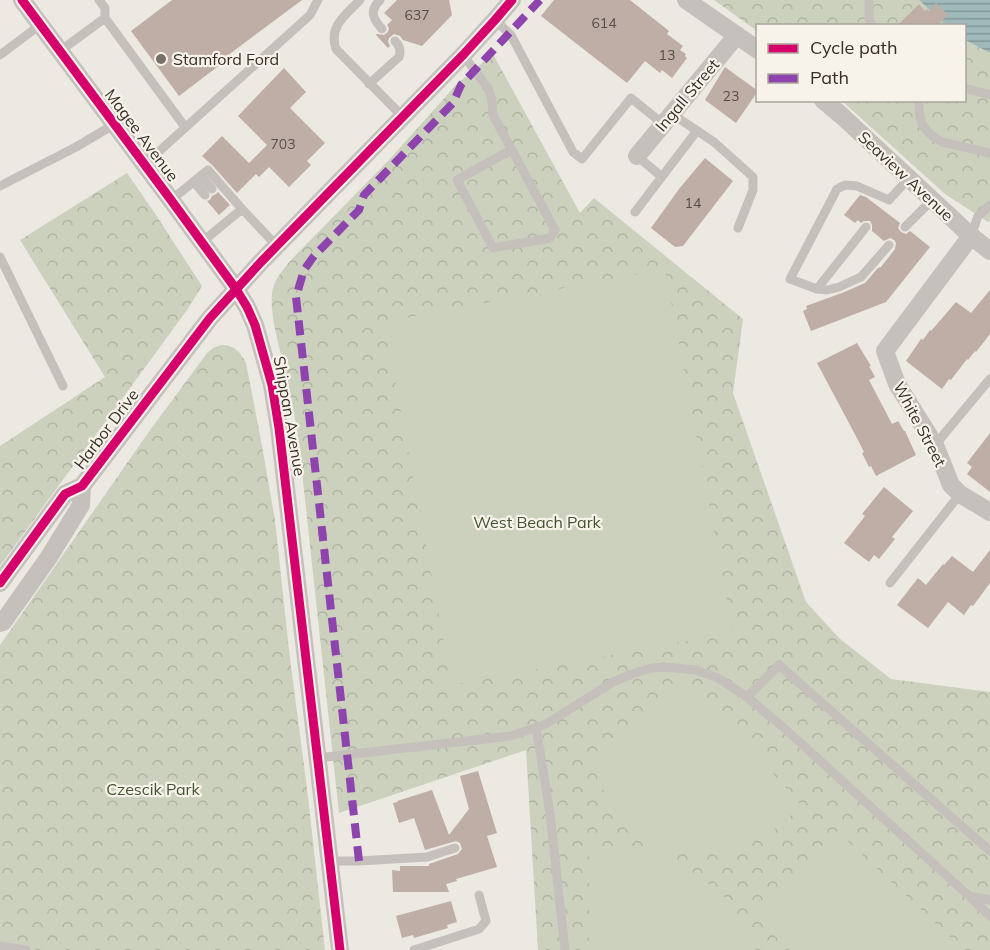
<svg xmlns="http://www.w3.org/2000/svg" width="990" height="950" font-family="Mulish,sans-serif">
<defs>
<pattern id="park-crowns" width="20" height="18" patternUnits="userSpaceOnUse" patternTransform="scale(1.5)"><rect width="20" height="18" fill="#ccd1be"/><path d="M2 6a3 3 0 1 1 6 0M12 15a3 3 0 1 1 6 0" fill="none" stroke="#b0b4a3"/></pattern>
<pattern id="water-rules" width="6" height="5" patternUnits="userSpaceOnUse" patternTransform="scale(1.5)"><rect width="6" height="5" fill="#a0babb"/><path d="M0 2.5h6" fill="none" stroke="#839898"/></pattern>
</defs>
<rect width="100%" height="100%" fill="#ece8e2"/>
<path fill="url(#park-crowns)" d="M714,0h205l26,25 -187,1 -1,5z
M965,40l25,13v168l-2,1 -43,-28 -103,-93 122,-1z
M493,54l87,159 14,-15 149,121 -10,74 73,209 33,36 52,41 99,13v258h-452l-12,-200 -187,63 -40,-369c-3,-22 -7,-43 -12,-65 -5,-24 -20,-68 -14,-91 3,-11 11,-19 18,-28l97,-99 69,-77z
M127,173l29,42 46,71 -15,24 -187,256v-120l105,-69 -85,-137z
M221,345c13,0 19,6 25,18l14,72 15,85 14,130 19,147 17,153h-325v-305l148,-212 59,-80 6,-5z"/>
<path fill="#ccd1be" d="M665,269l68,363 -281,53 -68,-363z
M682,691l20,2 99,112c-10,11 -22,22 -35,30 -10,6 -23,9 -34,12 -35,8 -71,14 -100,-12 -16,-15 -29,-47 -39,-67z
M837,831l117,110 -8,9h-156l-35,-33z
M626,850l31,5 34,16 31,23 23,31 9,25h-165v-98z"/>
<path fill="url(#water-rules)" d="M919,0h71v53l-25,-13 -1,-14 -19,-1z"/>
<path fill="#beaea6" d="M172,0h130l-75,56 2,2 -50,38 -48,-65z
M397,0h52l3,15 -30,31 -19,-6 -3,-4 -6,-2 -5,4 -1,4 2,4 -2,2 -12,-13 1,-1 7,1 4,-3 1,-4 -2,-3 5,-5 -8,-7z
M554,0h76l39,31 -2,3 16,12 -3,4 6,4 -1,2 2,2 -15,20 -10,-8 -2,3 -15,-12 -18,22 -86,-67z
M936,3l12,12 -8,8 3,3h-46l22,-22 6,7 2,-2 2,2z
M725,67l33,24 -22,32 -31,-23z
M284,68l22,24 -16,16 35,35 -18,18 4,4 -22,22 -20,-20 -10,10 -3,-3 -19,19 -24,-27 -11,-10 20,-20 27,27 18,-18 -29,-29z
M705,158l28,23 -50,65 -8,1 -24,-19 28,-39z
M218,192l12,13 -11,10 -12,-14 3,-1 2,-4 4,-2z
M860,195l6,2 34,26 -2,5 3,4 5,2 4,-3 20,16 -44,55 -75,29 -8,-20 4,-2 -1,-3 36,-13 23,-10 13,-15 3,-1 14,-18 1,-6 -2,-3 -4,-2 -6,3 -12,-10v-6l-2,-4h-6l-3,2 -3,-3 -3,3 -11,-8z
M990,290v44l-14,18 -1,-1 -7,9 -1,-1 -16,21 -2,-1 -7,10 -36,-28 15,-22 2,1 7,-10 1,1 25,-29 15,11z
M857,343l14,23h-2l6,11 -6,3 23,44 6,-3 6,10h1l11,24 -40,21 -5,-10 -2,1 -7,-14 2,-1 -5,-10 -42,-79z
M990,433v59l-23,-18 5,-7 -5,-4z
M884,487l29,24 -21,26 3,2 -16,20 -5,-4 -5,7 -25,-19 21,-27 -3,-2z
M990,550v33l-17,23 -2,-1 -7,10 -16,-13 -20,26 -31,-23 21,-27 8,7 17,-21 1,1 8,-9 21,16z
M478,771l19,62 -10,3 10,31 -41,12 1,2 -11,3 3,8h-56l-1,-22 8,1v-5h29v-2l29,-10 4,-5 -2,-6 -4,-2 -31,9 -11,-32 -15,5 -6,-20 5,-1 -1,-1 35,-11 17,45 20,-26 -9,-33z
M451,901l6,21 -10,3 1,3 -34,10 -1,-3 -11,3 -6,-22z"/>
<g fill="none" stroke-linecap="round" stroke-linejoin="round">
<path stroke="#c5c0bb" stroke-width="9" d="M360,0c-14,15 -32,26 -24,49l66,67
M380,0c-11,11 -7,19 2,29
M869,0v18l3,8
M105,18l80,109
M495,20l16,15 62,117 9,7 49,-61 32,26
M60,51l45,-33v-10l-6,-8
M0,55l40,-30
M463,55l25,33 4,12 1,15 62,115 -5,8 -57,10 -36,-68 54,-30
M369,84l30,-27c2,-6 1,-11 -4,-16
M964,88l26,7
M919,100c-1,22 4,32 23,42l48,11
M672,114l42,28 39,35v13l-15,38
M637,156l25,21
M145,164l165,-149 8,-15
M201,176l11,13
M194,182l11,13
M0,186l76,-39 39,-23
M171,200l37,-30 34,39
M635,212l61,-80
M905,227l27,-27
M971,236l7,-20 12,-11
M202,242l40,-33 35,37
M889,245l-28,32 -22,10 -12,3 -10,-1 -27,-10 47,-90 8,-4 12,1 32,14 20,-22
M0,257l63,129
M817,289l49,-62
M935,445l55,-66
M890,583l70,-89
M747,697l32,-32 211,186
M536,727l14,86 15,137
M318,758l193,-22 35,-12 67,-42 19,-8 20,-6 12,-1 32,3 22,8 29,19 37,31 185,168 21,4
M330,861h29l68,-4 28,-9
M969,896l21,20
M0,946l26,4
M414,950l65,-21 7,-8 -7,-26"/>
<path stroke="#c5c0bb" stroke-width="18" d="M22,0l149,200 65,89 11,18 8,18 17,60 7,43 61,522
M686,0l72,50
M823,100l19,16 129,120 19,15
M637,156l100,-121
M971,236l-86,115 12,33 38,61 16,40 9,9 30,18
M0,583l65,-89 17,-8 128,-168 51,-56 202,-207 32,-35 17,-20
M0,623l3,-1 46,-65 32,-52 1,-19"/>
<path stroke="#8e44ad" stroke-width="8" stroke-dasharray="15 8" stroke-linecap="butt" d="M359,861l-63,-564 8,-27 10,-14 45,-46 5,-15 89,-92 8,-18 79,-85"/>
<g stroke="#f8f3ea" stroke-width="13">
<path id="cycleway" d="M22,0l149,200 65,89 11,18 8,18 17,60 7,43 61,522
M0,583l65,-89 17,-8 128,-168 51,-56 202,-207 32,-35 17,-20"/>
</g>
<use href="#cycleway" stroke="#d6006c" stroke-width="9"/>
</g>
<circle fill="#766f6a" stroke="#f8f3ea" stroke-width="2" cx="161" cy="59" r="6"/>
<g text-anchor="middle" dominant-baseline="central" stroke-width="4.5" stroke-linejoin="round" paint-order="stroke">
<g font-size="14" fill="#584e49">
<text x="417" y="15">637</text>
<text x="604" y="23">614</text>
<text x="667" y="55">13</text>
<text x="731" y="96">23</text>
<text x="283" y="144">703</text>
<text x="693" y="203">14</text>
</g>
<g font-size="16" fill="#362e2a" stroke="#f8f3ea" text-anchor="start">
<text x="173" y="59">Stamford Ford</text>
</g>
<g font-size="16" fill="#362e2a" stroke="#f8f3ea">
<text transform="translate(687 95) rotate(-50)">Ingall Street</text>
<text transform="translate(142 135) rotate(53)">Magee Avenue</text>
<text transform="translate(906 176) rotate(43)">Seaview Avenue</text>
<text transform="translate(290 416) rotate(80)">Shippan Avenue</text>
<text transform="translate(920 424) rotate(62)">White Street</text>
<text transform="translate(106 429) rotate(-53)">Harbor Drive</text>
</g>
<g font-size="16" fill="#435230" stroke="#f8f3ea">
<text x="537" y="522">West Beach Park</text>
<text x="153" y="789">Czescik Park</text>
</g>
</g>
<rect x="756" y="24" width="210" height="78" fill="#f8f3ea" stroke="#aaa49d" stroke-width="1.5"/>
<rect x="768" y="44" width="30" height="9" fill="#d6006c" stroke="#aaa49d" stroke-width="1.5"/>
<text x="810" y="54" font-size="18" fill="#362e2a">Cycle path</text>
<rect x="768" y="74" width="30" height="9" fill="#8e44ad" stroke="#aaa49d" stroke-width="1.5"/>
<text x="810" y="84" font-size="18" fill="#362e2a">Path</text>
</svg>
